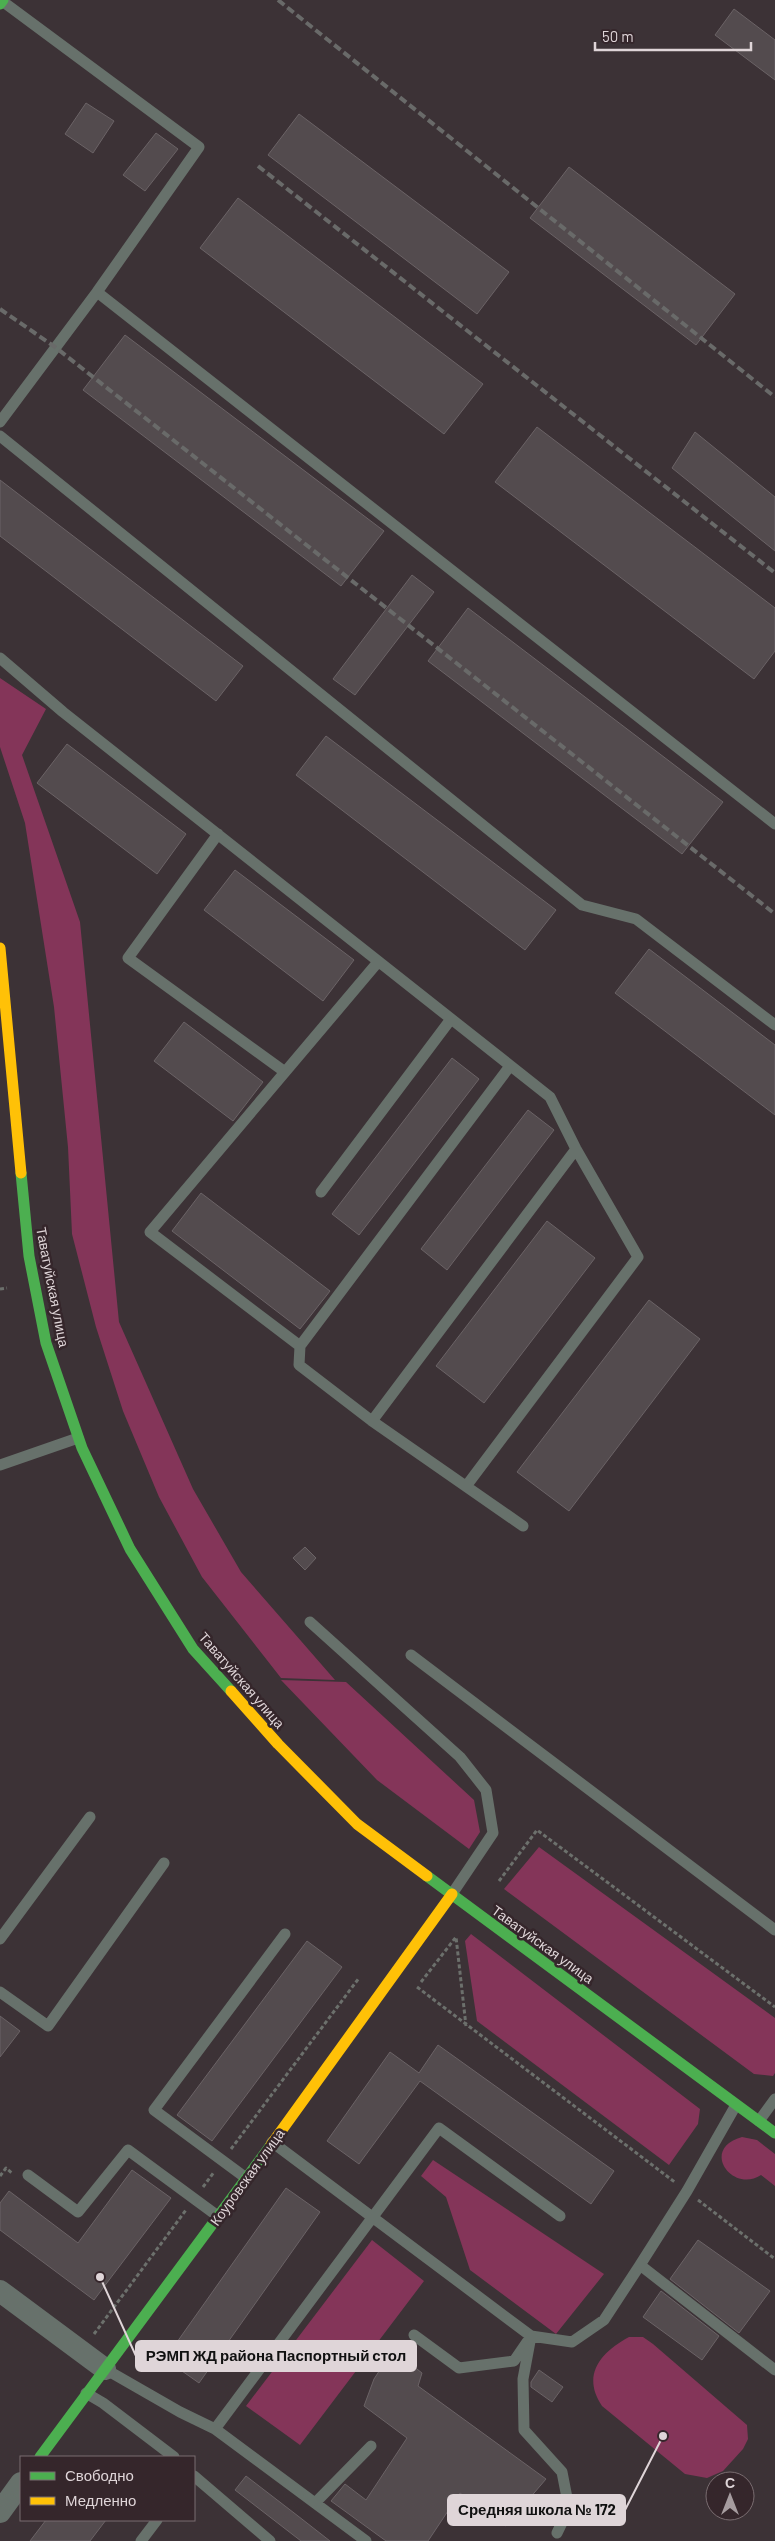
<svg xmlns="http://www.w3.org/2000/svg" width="775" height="2541" font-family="Barlow,sans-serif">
<rect width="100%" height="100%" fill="#3c3236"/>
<path fill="#843559" d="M0,678l46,31 -24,46 58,167 39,400 74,167 48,83 94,108 -54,-2 -79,-101 -43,-80 -36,-86 -27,-84 -24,-93 -4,-87 -14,-140 -29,-184 -25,-76z
M281,1680l65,2 128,118 6,32 -11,17 -92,-69z
M539,1847l236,171v55l-2,3 -19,-2 -250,-185z
M471,1934l229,175 -2,15 -29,41 -192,-144 -12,-80z
M742,2137l15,3 18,14v32l-14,-11c-28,19 -62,-26 -19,-38z
M433,2160l171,114 -48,60 -86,-64 -24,-73 -25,-21z
M372,2240l52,41 -124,164 -54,-39z
M629,2337h14l10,7 94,81 1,14 -5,10 -20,22 -16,7 -22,-4 -83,-68c-21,-31 -1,-54 27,-69z"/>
<path fill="#534b4e" stroke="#6b6366" d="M734,9l41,31v40l-60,-45z
M86,103l28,18 -21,32 -28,-19z
M299,114l210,158 -32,42 -209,-159z
M156,133l22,16 -33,42 -22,-16z
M569,167l166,127 -39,51 -166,-127z
M238,198l245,186 -39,50 -244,-186z
M125,335l259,196 -43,55 -258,-196z
M537,427l238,181v43l-21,28 -259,-197z
M695,432l80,65v54l-103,-83z
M0,480l243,186 -27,35 -216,-165z
M412,575l22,17 -79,103 -22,-16z
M468,608l255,194 -41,52 -254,-193z
M326,736l230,174 -31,40 -229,-175z
M67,744l119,90 -29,40 -120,-91z
M235,870l119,90 -31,41 -119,-91z
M649,949l126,96v70l-160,-122z
M184,1022l79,60 -30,39 -79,-60z
M452,1058l27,21 -120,156 -27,-21z
M528,1110l26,20 -107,140 -26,-21z
M201,1193l129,98 -30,38 -128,-98z
M547,1221l48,37 -111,145 -48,-37z
M649,1300l51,39 -131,172 -52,-39z
M305,1547l11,11 -11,12 -12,-12z
M307,1941l35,26 -130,174 -35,-26z
M0,2016l20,15 -20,26z
M438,2045l176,126 -23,33 -171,-123 -61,83 -32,-23 63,-89 29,21z
M132,2170l39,28 -77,102 -94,-70v-27l9,-12 69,52z
M286,2188l34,24 -121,171 -34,-24z
M698,2240l72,51 -31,42 -69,-54z
M661,2291l58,45 -17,24 -59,-43z
M393,2350l29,23 -4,13 128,93 -40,47 -46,-33 -32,48h-42l-55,-40 14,-17 21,16 41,-62 -43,-32 10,-27z
M539,2370l24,17 -11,15 -21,-15v-5z
M246,2476l52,40 32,25h-29l-66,-51z
M46,2520h60l-16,21h-60z"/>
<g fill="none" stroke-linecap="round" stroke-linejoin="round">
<path stroke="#6c706c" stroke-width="3" stroke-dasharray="4 2.5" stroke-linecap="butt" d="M0,1289l7,-1
M499,1881l38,-51 238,177
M421,1982l35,-45 10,89
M417,1987l259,196
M231,2149l128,-171
M0,2176l6,-8 7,6
M203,2187l11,-15
M698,2200l77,59
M94,2334l92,-124"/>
<path stroke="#67716b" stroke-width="11" d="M97,292l678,532
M0,422l97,-130 102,-145 -197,-146
M0,436l582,469 54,14 139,106
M0,658l63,54 487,385 26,52 62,108 -171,228
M218,834l-90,124 157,114
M378,962l-228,270 150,114 -1,19 73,56 151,105
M321,1192l130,-173
M300,1346l210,-280
M372,1421l204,-272
M0,1465l78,-27
M310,1622l150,135 26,33 7,43 -41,61
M411,1655l364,275
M0,1939l90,-122
M0,1992l48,34 116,-163
M736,2105l-49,86 -47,74 135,105
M759,2121l16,-22
M272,2142l259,194 41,6 32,-22 36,-55
M28,2175l50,37 50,-62 91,67
M246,2178l-92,-68 131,-176
M414,2335l45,33 55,-7 13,-19
M531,2336l-8,43 1,51 38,42 7,36 -12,25
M105,2369l75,43 35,17 224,-301 121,88
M86,2393l17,10 71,54
M215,2429l151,112
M194,2476l76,65
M316,2502l55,-56
M141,2541l16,-21"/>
<path stroke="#67716b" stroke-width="22" d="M0,2291l105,78
M0,2512l21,-29"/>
<path stroke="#4caf50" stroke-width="11" d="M0,4l3,-4
M21,1173l8,83 17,87 36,105 48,101 63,100 38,42
M427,1876l348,257
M40,2457l231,-312"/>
<path stroke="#ffc107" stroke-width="11" d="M0,948l21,225
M231,1691l47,53 79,80 70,52
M271,2145l181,-251"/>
<path stroke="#696a69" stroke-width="4" stroke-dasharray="8 4" stroke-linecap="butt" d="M278,0l497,397
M258,166l517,407
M0,309l55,38 720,567"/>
</g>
<g text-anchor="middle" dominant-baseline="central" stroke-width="5" stroke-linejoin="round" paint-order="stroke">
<g font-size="14" fill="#dfd5d8" stroke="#35262b">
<text transform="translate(53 1287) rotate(79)">Таватуйская улица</text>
<text transform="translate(242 1680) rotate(49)">Таватуйская улица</text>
<text transform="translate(543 1944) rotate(36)">Таватуйская улица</text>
<text transform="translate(247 2177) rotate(-54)">Коуровская улица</text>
</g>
</g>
<path fill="none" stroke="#dfd5d8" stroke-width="2" d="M100 2277L136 2356M663 2436L625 2510"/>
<g fill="#dfd5d8" stroke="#35262b" stroke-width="2">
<circle cx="100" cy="2277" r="5"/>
<circle cx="663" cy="2436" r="5"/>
</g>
<g fill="#dfd5d8" stroke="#dfd5d8" stroke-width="2">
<rect x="136" y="2341" width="280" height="30" rx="5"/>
<rect x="448" y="2495" width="177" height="30" rx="5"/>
</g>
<g font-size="15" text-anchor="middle" font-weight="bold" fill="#111">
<text x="276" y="2361">РЭМП ЖД района Паспортный стол</text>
<text x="537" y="2515">Средняя школа № 172</text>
</g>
<rect x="20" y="2456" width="175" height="65" fill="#35262b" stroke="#796c70"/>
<rect x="30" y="2472" width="25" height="8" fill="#4caf50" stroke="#796c70"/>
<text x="65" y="2481" font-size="15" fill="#dfd5d8">Свободно</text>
<rect x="30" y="2497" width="25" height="8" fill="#ffc107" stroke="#796c70"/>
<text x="65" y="2506" font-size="15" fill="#dfd5d8">Медленно</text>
<g transform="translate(730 2496)"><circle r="24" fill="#35262b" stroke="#796c70"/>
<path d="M0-4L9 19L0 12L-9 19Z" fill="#a69c9f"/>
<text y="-8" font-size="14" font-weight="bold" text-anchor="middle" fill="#dfd5d8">С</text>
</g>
<path d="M595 42v8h156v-8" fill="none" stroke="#dfd5d8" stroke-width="2.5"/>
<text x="602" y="42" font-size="15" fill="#dfd5d8" stroke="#35262b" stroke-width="4" paint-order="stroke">50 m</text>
</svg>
